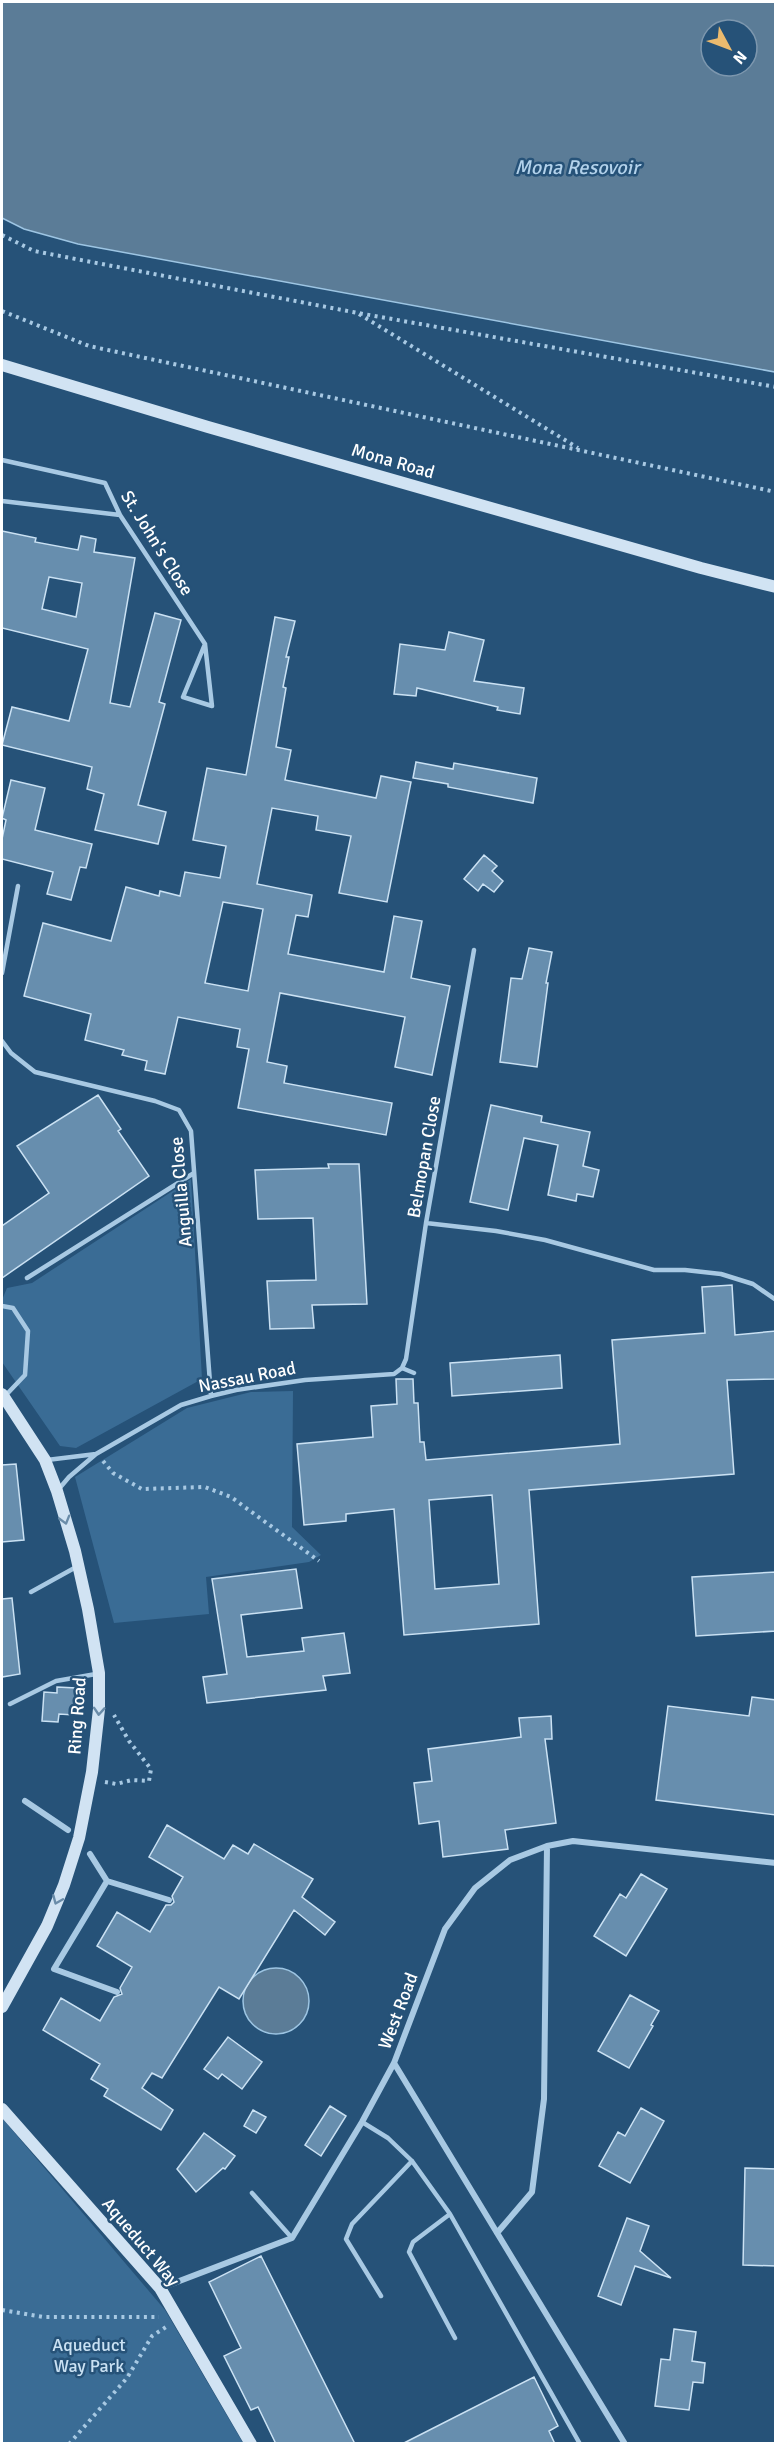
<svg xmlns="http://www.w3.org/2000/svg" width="777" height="2445" font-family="Signika,sans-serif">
<rect width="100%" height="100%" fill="#265278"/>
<path fill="#3a6c95" d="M191,1179l11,200 -126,69 -16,-2 -58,-84v-62l5,-12 25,-5z
M293,1391l-1,136 29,28 -12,7 -103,15 3,37 -95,9 -39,-146 112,-69 64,-16z
M2,2118l163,192 78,133h-241z"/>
<path fill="#5b7c97" stroke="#9dc5e3" stroke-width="1.5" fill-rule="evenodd" d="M2,2h773v370l-697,-128 -54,-15 -22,-11zM711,30h36v36h-36z
M243 2001a33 33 0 1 1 66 0a33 33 0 1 1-66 0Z"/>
<path fill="#678eae" stroke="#cae1f3" stroke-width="1.5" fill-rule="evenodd" d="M2,531l34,7 -1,4 43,8 3,-14 15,3 -2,13 41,6 -25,145 20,4 25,-94 26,7 -22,82 6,2 -27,101 28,7 -8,32 -63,-14 9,-36 -17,-5 5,-22 -90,-22 10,-38 57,14 19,-72 -86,-21zM49,577l33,6 -6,34 -34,-8z
M275,617l20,4 -9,36h3l-6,30 3,1 -10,59 15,3 -6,30 91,18 5,-22 30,6 -24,120 -48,-9 12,-57 -35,-6 2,-14 -46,-8 -15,76 55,11 -4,22 -12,-2 -8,39 96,18 10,-56 28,5 -11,57 39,8 -18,89 -37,-8 10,-50 -125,-24 -13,69 20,4 -3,17 108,20 -6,32 -148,-27 11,-59 -12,-2 3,-18 -62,-12 -13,57 -20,-4 2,-9 -25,-6 2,-5 -39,-10 6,-26 -67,-18 19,-73 68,18 15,-54 33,9 1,-5 20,5 5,-24 35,6 6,-32 -33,-6 14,-72 39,7zM223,902l40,7 -15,82 -43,-8z
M449,632l35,8 -10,41 50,7 -4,26 -23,-4 1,-3 -81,-19 -1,8 -22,-2 6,-50 45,6z
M416,762l37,7 1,-6 83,15 -4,25 -85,-16v-3l-35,-6z
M11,780l34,8 -10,42 57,14 -6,24 -6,-1 -9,33 -24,-6 6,-22 -51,-13v-20l4,-19 -4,-2z
M484,855l13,11 -5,5 11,10 -9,11 -11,-8 -5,7 -14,-12z
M529,948l23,4 -6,31h2l-11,84 -37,-5 11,-84 11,1z
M98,1095l23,34 -3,2 31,45 -147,102v-52l47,-33 -32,-47z
M491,1105l51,11 -1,6 49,10 -7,34 16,4 -6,27 -16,-3 -1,7 -28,-6 10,-50 -34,-7 -16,72 -38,-8z
M328,1164h31l8,140 -55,1 2,23 -44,1 -3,-48 49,-1 -3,-62 -55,1 -3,-49 74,-2z
M732,1285l3,50 41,-4v48l-49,1 7,94 -205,16 10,134 -135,11 -10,-126 -48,5v7l-42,4 -7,-81 76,-7 -2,-31 26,-2 -1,-25h17l1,24h4l2,39h4l2,18 194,-16 -8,-104 93,-7 -3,-46zM492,1495l7,89 -64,5 -6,-89z
M560,1355l2,33 -110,8 -2,-33z
M16,1464l8,76 -22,2v-77z
M296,1569l6,39 -61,7 6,42 57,-6 -2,-13 42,-5 6,40 -27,3 3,14 -119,13 -4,-26 24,-3 -15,-95z
M776,1572v59l-80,5 -4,-59z
M12,1598l8,76 -18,3v-78z
M57,1687l19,1 -2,27 -15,-1 -1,8 -16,-1 2,-29 13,1z
M752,1697l24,3v115l-120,-15 12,-94 81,10z
M551,1716l1,23h-7l11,84 -51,7 3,19 -65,8 -4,-36 -20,3 -5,-41 18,-2 -4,-32 93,-12 -2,-19z
M167,1825l57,34 9,-14 15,9 6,-10 59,35 -11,18 33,25 -10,13 -31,-25 -55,89 -20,-12 -57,91 -10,-5 -10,15 31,22 -12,20 -57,-34 4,-7 -17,-10 9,-15 -57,-34 18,-32 39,23 14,-24 8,-3 -2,-6 12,-21 -35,-21 20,-34 33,20 16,-27h5l3,-3 -2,-6 11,-19 -34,-20z
M641,1874l26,15 -41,67 -32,-20 26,-42 6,4z
M630,1995l29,16 -8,14 2,1 -24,42 -31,-17z
M228,2037l34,25 -20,27 -20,-15 -4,5 -14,-10z
M330,2106l16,10 -25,40 -16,-11z
M641,2108l23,13 -34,62 -31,-17 19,-34 7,4z
M253,2110l13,7 -10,16 -12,-7z
M204,2133l31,23 -10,13 -2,-1 -27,24 -19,-23z
M745,2168l31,1v97l-33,-1z
M627,2218l22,8 -9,25 31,27 -36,-12 -14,39 -23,-9z
M261,2256l94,188h-79l-18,-37 -7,3 -27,-54 17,-8 -32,-66z
M674,2329l22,3 -4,29 13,2 -2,20 -10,-1 -4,28 -34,-4 6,-47 9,1z
M534,2377l24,49 -9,5 6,13h-153z"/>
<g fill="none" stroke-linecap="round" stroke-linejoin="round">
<path stroke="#a8c9e3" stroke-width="4" stroke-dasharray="3 4.5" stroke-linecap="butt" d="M2,235l32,16 324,62 418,74
M2,311l87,35 687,146
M359,314l219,134
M103,1461l10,12 29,16 63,-2 26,10 88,64
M105,1782l11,2 16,-4 17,1 2,-12 -22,-28 -15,-26
M2,2310l41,7h116
M69,2444l58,-66 25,-42 14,-9"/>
<path stroke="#a8c9e3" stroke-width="4.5" d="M2,460l103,23 15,32 85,129 7,62 -29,-9 22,-53
M2,501l118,14
M2,973l16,-87
M2,1041l9,12 24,19 120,29 24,9 12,21 20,265
M426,1223l70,8 49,9 109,30h31l36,4 32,10 23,16
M27,1278l167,-105
M2,1306l11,2 15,23 -3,44 -19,20
M402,1368l4,-9 20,-136 48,-273
M96,1454l85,-49 30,-9 25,-6 69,-10 89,-6 8,-6 12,5
M47,1460l49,-6 -27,23 -11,13
M31,1592l47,-26
M10,1704l46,-23 40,-7
M362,2122l26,16 24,23 38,53 130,230
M252,2193l40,45
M450,2214l-37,28 -4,10 46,86
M381,2296l-35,-57 6,-15 60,-63"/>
<path stroke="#a8c9e3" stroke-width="6" d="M25,1801l43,29
M90,1854l17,27 62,19
M107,1881l-53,88 63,23
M394,2063l231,381
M497,2233l35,-41 12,-93 3,-253
M161,2288l131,-50 70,-116 32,-59 51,-134 30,-41 35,-28 37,-14 26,-5 203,22"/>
<path stroke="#d1e3f3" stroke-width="12" d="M2,365l206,62 493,141 75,19
M2,1394l43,66 12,31 18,60 13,58 11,64v36l-7,63 -13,66 -15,47 -17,41 -45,81
M2,2109l158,179 91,156"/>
</g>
<defs><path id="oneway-chevron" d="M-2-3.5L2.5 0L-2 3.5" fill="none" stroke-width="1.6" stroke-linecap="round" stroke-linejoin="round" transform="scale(1.5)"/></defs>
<g stroke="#6a8ca9">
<use href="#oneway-chevron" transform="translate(65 1520) rotate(74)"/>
<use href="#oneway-chevron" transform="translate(99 1711) rotate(94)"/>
<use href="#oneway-chevron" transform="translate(57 1900) rotate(113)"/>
</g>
<g text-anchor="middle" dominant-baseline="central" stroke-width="5" stroke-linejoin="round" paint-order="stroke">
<g font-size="18" fill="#fff" stroke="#265278">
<text transform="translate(393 461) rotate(16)">Mona Road</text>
<text transform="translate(157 543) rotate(58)">St. John's Close</text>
<text transform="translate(424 1157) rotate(-80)">Belmopan Close</text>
<text transform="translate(181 1192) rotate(-95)">Anguilla Close</text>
<text transform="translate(247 1377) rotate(-11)">Nassau Road</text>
<text transform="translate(77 1716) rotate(-86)">Ring Road</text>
<text transform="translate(398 2011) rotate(-69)">West Road</text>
<text transform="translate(141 2242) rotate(50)">Aqueduct Way</text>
</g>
<g font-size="18" fill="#cae1f3" stroke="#265278">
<text x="89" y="2345">Aqueduct<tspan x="89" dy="21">Way Park</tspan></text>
</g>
<g font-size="20" font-style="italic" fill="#b3d2eb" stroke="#265278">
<text x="577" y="167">Mona Resovoir</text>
</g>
</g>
<rect width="777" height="2445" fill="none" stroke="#ffffff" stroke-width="6"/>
<g transform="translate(729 48) rotate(131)"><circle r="28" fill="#265278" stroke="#7d97ae" stroke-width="1.5"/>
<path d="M0-4.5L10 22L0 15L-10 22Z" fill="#ebba6e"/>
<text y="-9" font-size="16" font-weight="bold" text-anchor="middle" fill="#ffffff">N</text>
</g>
</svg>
